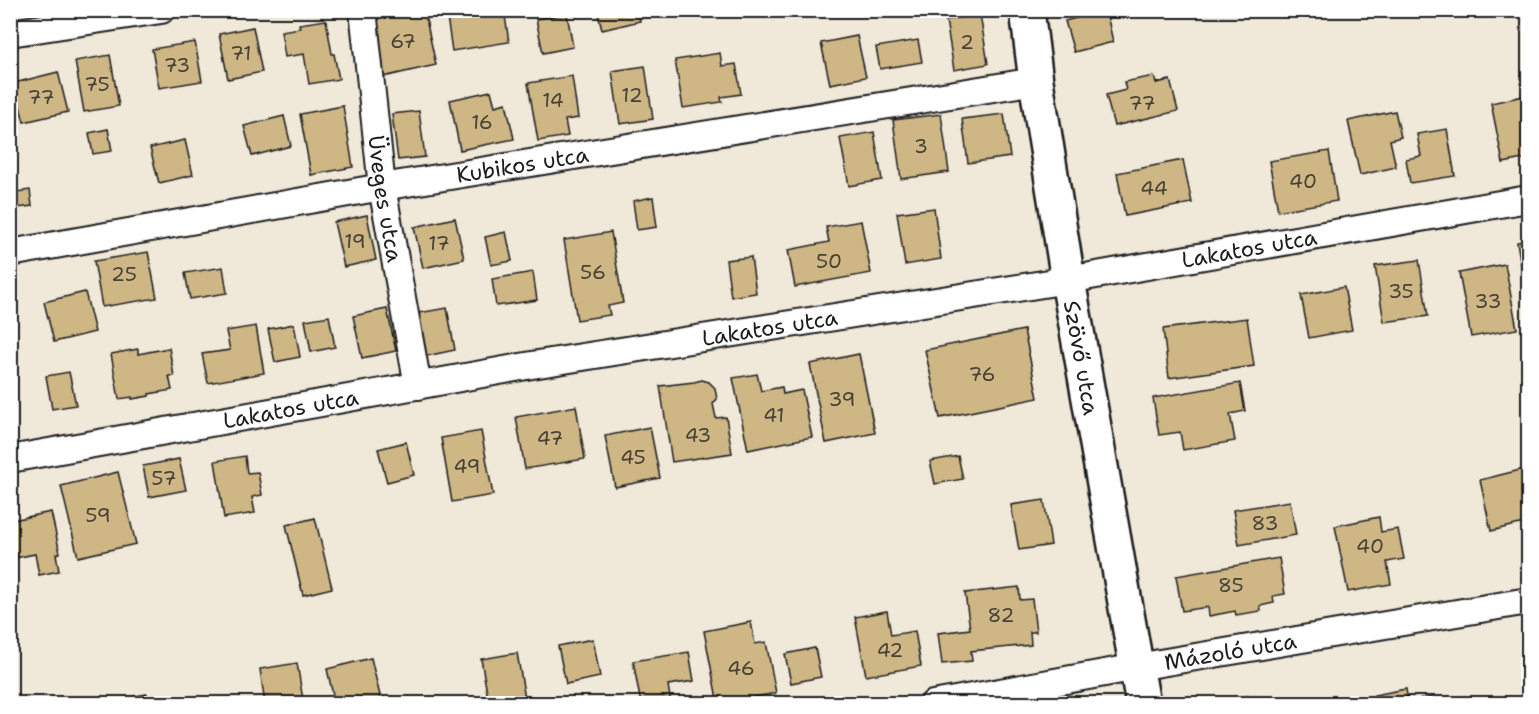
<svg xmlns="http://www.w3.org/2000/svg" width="1539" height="714" font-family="'Shantell Sans',sans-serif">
<rect width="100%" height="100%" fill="#f0e9da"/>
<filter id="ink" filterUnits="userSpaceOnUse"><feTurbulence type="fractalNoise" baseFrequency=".0167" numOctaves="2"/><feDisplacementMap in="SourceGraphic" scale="12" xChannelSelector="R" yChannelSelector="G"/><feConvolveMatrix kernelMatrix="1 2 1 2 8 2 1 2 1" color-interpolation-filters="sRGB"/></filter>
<g filter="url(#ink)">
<path fill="#ceb685" stroke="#1c1c1c" stroke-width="1.5" d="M404,10h20l12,55 -53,12 -13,-59z
M446,10h58l5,32 -57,9z
M597,10h40l3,11 -38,9z
M1106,10l7,32 -39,10 -9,-31z
M567,14l6,33 -30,6 -7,-34z
M980,14l8,50 -34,6 -8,-50z
M326,20l6,34h2l5,25 -30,5 -5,-30 -19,3 -4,-26 19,-3 -1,-4z
M253,27l9,45 -34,7 -9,-45z
M857,36l9,41 -36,7 -9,-41z
M918,40l4,22 -42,7 -4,-22z
M195,42l7,39 -43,7 -7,-39z
M720,53l2,13 14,-2 5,30 -20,3 1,5 -39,6 -8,-48z
M110,55l9,51 -35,6 -9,-51z
M645,66l8,53 -33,5 -8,-53z
M58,72l10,40 -44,10 -10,-39z
M572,76l6,42 -13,2 3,16 -30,5 -10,-58z
M1154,76l2,7 14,-3 8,31 -64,15 -8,-31 20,-5 -2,-8z
M491,91l4,15 11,-3 8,36 -54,11 -10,-50z
M1528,95v63l-25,5 -12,-60z
M343,106l10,61 -42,8 -11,-61z
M419,111l6,46 -27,3 -6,-46z
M1395,111l6,26 -11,3 6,27 -36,8 -12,-54z
M941,114l8,58 -48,7 -8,-59z
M1004,114l6,43 -42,6 -6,-44z
M284,116l7,30 -39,10 -8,-30z
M108,129l4,22 -19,3 -4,-21z
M1447,129l8,47 -45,7 -4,-24 15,-3 -4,-22z
M874,132l8,48 -33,6 -9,-48z
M185,140l8,35 -34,8 -9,-35z
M1329,151l8,50 -59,10 -9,-50z
M1183,160l9,43 -67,13 -8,-43z
M30,190l2,16 -22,3v-16z
M653,197l4,30 -20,3 -4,-29z
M934,208l7,51 -36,6 -8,-52z
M367,215l9,45 -32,7 -10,-45z
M455,218l9,41 -41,9 -9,-41z
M861,221l10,52 -76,14 -7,-37 41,-8 -3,-15z
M506,232l6,29 -21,4 -6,-28z
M611,232l12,71 -15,3 2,9 -33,5 -13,-80z
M1528,240v69l-11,-67z
M148,252l9,46 -55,9 -8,-46z
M751,257l5,36 -25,4 -5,-37z
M1419,260l9,56 -44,6 -9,-56z
M1505,264l12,65 -46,8 -12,-64z
M223,267l4,26 -37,6 -5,-26z
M533,272l4,28 -41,6 -4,-27z
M1344,287l8,43 -43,8 -8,-43z
M85,292l10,40 -41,10 -10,-40z
M447,308l8,42 -29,6 -8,-43z
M387,309l9,42 -34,7 -9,-42z
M329,316l6,31 -24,5 -6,-32z
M1247,318l7,48 -85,12 -6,-49z
M294,324l6,33 -25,5 -7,-33z
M256,326l8,47 -56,10 -6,-29 28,-4 -4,-19z
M1024,330l14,68 -98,20 -15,-68z
M169,348l5,28h-5l3,14 -23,4v2l-17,3v-2l-13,2 -8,-45 27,-5v5z
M859,354l16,79 -49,10 -16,-79z
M69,372l7,33 -24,4 -6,-33z
M757,374l4,17 21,-4 1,7 19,-4 10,47 -64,13 -15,-72z
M702,380l7,2 6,6 2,11 -4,5 3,14 10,-1 6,36 -60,9 -12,-76 34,-4z
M1240,383l5,28 -15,3 5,27 -52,9 -3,-18 -21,3 -6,-37z
M576,406l9,53 -60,10 -9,-52z
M650,427l10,51 -45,9 -10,-51z
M481,431l12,64 -41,7 -11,-64z
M406,442l8,33 -27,7 -9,-33z
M245,456l2,17 11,-1 4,23 -10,2 3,16 -31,5 -9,-57z
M958,456l5,23 -28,5 -5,-23z
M179,459l7,31 -37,7 -6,-31z
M1528,468v54l-37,9 -11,-51z
M118,472l18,72 -58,13 -17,-71z
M1044,500l7,45 -32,5 -8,-45z
M1290,501l6,34 -57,10 -6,-35z
M51,512l9,41 -4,1 3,17 -20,4 -4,-21 -25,5v-46h2l1,7z
M1379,517l2,15 17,-3 6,30 -17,3 4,22 -43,8 -13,-66z
M315,518l17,70 -29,7 -17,-70z
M1279,558l6,36 -12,2 1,7 -14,3 1,5 -25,4 -1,-4 -26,5 -1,-9 -26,4 -6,-35z
M1019,587l1,13 12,-1 4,33h-6l1,13 -60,6 1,10 -30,3 -4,-31 32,-4 -5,-36z
M887,611l4,24 24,-4 6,35 -55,10 -11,-59z
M751,622l4,22 11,-2 10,51 -58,11 -14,-73z
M593,639l7,38 -34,7 -8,-38z
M815,648l6,29 -30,6 -6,-29z
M689,652l5,29 -26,4 3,19h-30l-8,-43z
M517,653l9,51h-37l-8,-45z
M371,658l11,46h-47l-8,-35z
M297,663l6,37 -23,4h-15l-5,-35z
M1528,672v32h-3l-4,-31z
M1406,689l2,13 24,-5 2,7h-59l-1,-9z
M147,694l2,10h-44v-2z
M1248,696l2,8h-35z"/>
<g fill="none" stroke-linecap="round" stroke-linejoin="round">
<g stroke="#1c1c1c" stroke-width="30">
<g id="minor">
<path id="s1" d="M363,10l19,177 36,199"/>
<path d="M10,33l151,-23"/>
<path id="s2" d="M10,253l372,-66 654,-106"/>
<path id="s3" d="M10,459l522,-94 536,-85 460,-81"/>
<path id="s4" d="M933,704l227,-41 368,-62"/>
</g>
</g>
<g stroke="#1c1c1c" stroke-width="38">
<g id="tertiary">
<path id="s5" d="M1027,10l9,71 32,199 75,424"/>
</g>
</g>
<use href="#minor" stroke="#fff" stroke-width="26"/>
<use href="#tertiary" stroke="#fff" stroke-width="33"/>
</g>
</g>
<g text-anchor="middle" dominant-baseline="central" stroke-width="6" stroke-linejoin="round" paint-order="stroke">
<g font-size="20" fill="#484236">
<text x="403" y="41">67</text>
<text x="967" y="42">2</text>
<text x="241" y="53">71</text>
<text x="177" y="65">73</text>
<text x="97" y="84">75</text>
<text x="632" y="95">12</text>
<text x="41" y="97">77</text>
<text x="553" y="100">14</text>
<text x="1142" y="103">77</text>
<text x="482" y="122">16</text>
<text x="921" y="146">3</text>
<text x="1303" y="181">40</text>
<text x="1154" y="188">44</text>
<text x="355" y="241">19</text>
<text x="439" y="243">17</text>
<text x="829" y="261">50</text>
<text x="593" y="272">56</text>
<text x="124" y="274">25</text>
<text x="1401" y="291">35</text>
<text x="1488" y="301">33</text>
<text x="982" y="374">76</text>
<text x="842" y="399">39</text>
<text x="774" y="415">41</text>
<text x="698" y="435">43</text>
<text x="550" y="438">47</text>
<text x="633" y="457">45</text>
<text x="467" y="466">49</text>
<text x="164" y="478">57</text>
<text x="98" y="515">59</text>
<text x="1265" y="523">83</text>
<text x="1370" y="546">40</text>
<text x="1231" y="585">85</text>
<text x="1001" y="615">82</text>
<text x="890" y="650">42</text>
<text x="741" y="668">46</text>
</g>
<g font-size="22" fill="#1c1c1c" stroke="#fff">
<text stroke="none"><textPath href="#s2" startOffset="520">Kubikos utca</textPath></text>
<text stroke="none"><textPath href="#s1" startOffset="190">Üveges utca</textPath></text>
<text stroke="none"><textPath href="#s3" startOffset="1257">Lakatos utca</textPath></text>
<text stroke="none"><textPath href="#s3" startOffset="771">Lakatos utca</textPath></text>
<text stroke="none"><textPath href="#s5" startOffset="352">Szövő utca</textPath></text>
<text stroke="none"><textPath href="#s3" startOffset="285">Lakatos utca</textPath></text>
<text stroke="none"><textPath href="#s4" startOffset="302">Mázoló utca</textPath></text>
</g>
</g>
<rect width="1539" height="714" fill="none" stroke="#fff" stroke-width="36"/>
<rect x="18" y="18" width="1503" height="678" fill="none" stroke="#1c1c1c" stroke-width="2" filter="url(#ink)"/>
</svg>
